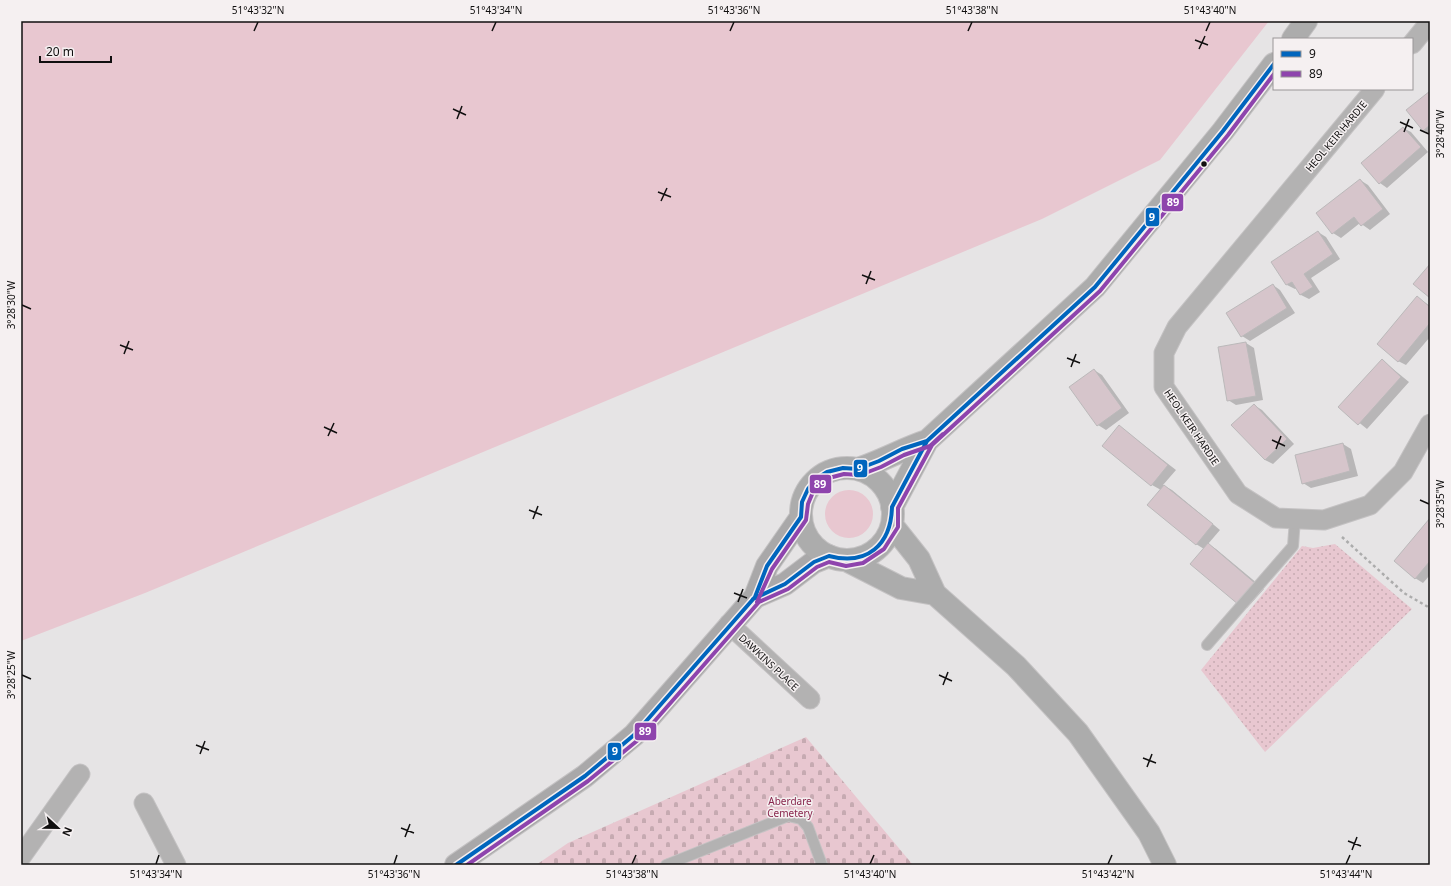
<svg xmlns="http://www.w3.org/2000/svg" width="1451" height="886" font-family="'Noto Sans',sans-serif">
<defs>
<pattern id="cemetery-stones" width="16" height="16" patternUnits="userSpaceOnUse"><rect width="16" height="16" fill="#e8c7d0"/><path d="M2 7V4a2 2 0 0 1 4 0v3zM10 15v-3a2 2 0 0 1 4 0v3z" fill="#c6aab1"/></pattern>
<pattern id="garden-dots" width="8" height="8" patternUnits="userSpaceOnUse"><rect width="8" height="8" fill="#e8c7d0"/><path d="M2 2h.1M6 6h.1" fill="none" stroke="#c6aab1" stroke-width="1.8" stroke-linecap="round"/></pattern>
</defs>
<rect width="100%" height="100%" fill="#e6e4e5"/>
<path fill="#e8c7d0" d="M21,21h1248l-109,139 -118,59 -897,374 -124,48z
M825 514a24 24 0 1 1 48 0a24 24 0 1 1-48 0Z"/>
<path fill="url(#cemetery-stones)" d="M806,737l107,128h-377l32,-22z"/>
<path fill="url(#garden-dots)" d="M1335,544l77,65 -147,143 -64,-82 101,-124 11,2z"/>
<path fill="#0003" d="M1430,92v42l-7,-4z
M1403,128l8,4 17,20 -41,36 -7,-5z
M1360,180l8,5 22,29 -20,16 -10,-7 -19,15 -8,-5z
M1318,232l8,5 14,22 -29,19 9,14 -11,7 -8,-4 -4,-7 -2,1 -8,-4z
M1273,285l7,5 15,23 -45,28 -8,-5z
M1417,297l13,9v31l-24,28 -8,-4z
M1246,343l8,5 9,52 -27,5 -8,-5z
M1382,360l27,22 -42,47 -27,-22z
M1094,370l8,5 27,38 -23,17 -8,-5 -27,-38z
M1254,405l8,5 32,34 -21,20 -8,-4z
M1119,426l57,44 -13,15 9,5 48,40 -12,14 8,5 48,40 -17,19 -7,-4 -36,-55 -8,-5 -35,-54 -9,-5 -48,-40z
M1343,444l8,5 7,27 -47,12 -8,-5z
M1430,520v55l-7,8 -8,-5z"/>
<path fill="#d6c5cb" stroke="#bbb9ba" d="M1430,91v34l-7,6 -17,-21z
M1403,127l18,20 -42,37 -18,-21z
M1360,179l23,30 -22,17 -7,-9 -22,17 -16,-21z
M1318,231l15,23 -29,20 9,13 -13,8 -8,-13 -6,3 -15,-23z
M1430,264v34l-17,-14z
M1273,284l14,24 -46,29 -15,-24z
M1417,296l13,11v16l-32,39 -21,-18z
M1246,342l10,54 -29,5 -9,-54z
M1382,359l19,18 -43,48 -20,-18z
M1094,369l28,39 -25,18 -28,-39z
M1254,404l33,35 -22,21 -34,-35z
M1119,425l49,40 -17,21 -49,-40z
M1343,443l7,28 -48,13 -7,-29z
M1164,485l49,39 -17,21 -49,-40z
M1430,518v43l-15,18 -21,-18z
M1208,543l48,41 -17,21 -49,-41z"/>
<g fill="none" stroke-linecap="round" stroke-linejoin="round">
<g stroke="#c4c2c3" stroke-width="12">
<path id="lane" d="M1207,645l86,-99 2,-27
M666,865l122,-49 13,3 7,8 14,38"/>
</g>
<g stroke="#c4c2c3" stroke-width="21">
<path id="street" d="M1412,44l18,-22
M1375,89l-198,238 -13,26v34l74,107 38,24 48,2 46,-15 33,-33 27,-48
M729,624l81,75
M144,803l32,62
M21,857l59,-83"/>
</g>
<g stroke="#c4c2c3" stroke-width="24">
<path id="secondary" d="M755,597l30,-13 29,-22 15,-6
M456,865l129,-89 49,-41 121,-138 12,-31 34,-49"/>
</g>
<g stroke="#c4c2c3" stroke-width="24">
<path id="primary" d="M1293,39l13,-18
M801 514a46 46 0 1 1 92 0a46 46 0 1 1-92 0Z
M858,469c24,-8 45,-20 69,-28
M892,507l35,-66 168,-154 128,-156 51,-67
M892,525l27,34 16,35 81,72 62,67 71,100 16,32
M846,560l55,28 34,6"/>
</g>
<path stroke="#acacac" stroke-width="2.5" stroke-dasharray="3 3" stroke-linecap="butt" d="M1342,537l62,56 26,15"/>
<use href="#lane" stroke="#b3b2b2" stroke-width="10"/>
<use href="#street" stroke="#b3b2b2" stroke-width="19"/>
<use href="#secondary" stroke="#a9a8a9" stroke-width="22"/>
<use href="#primary" stroke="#acacac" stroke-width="22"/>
<g stroke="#f5f0f1" stroke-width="7">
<path id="bus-1" d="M892,507l35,-66 12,-11
M829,556c38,10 62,-11 63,-49
M753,599l32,-15 29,-22 15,-6
M456,865l129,-89 49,-41 121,-138 12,-31 34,-49 1,-15 6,-13 8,-10 11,-7 16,-4 15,1 21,-8 23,-12 25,-8 168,-154 128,-156 51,-67"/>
</g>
<g stroke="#f5f0f1" stroke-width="7">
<path id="bus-2" d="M757,602l15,-33 34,-49 2,-16 5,-12 7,-8 9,-6 15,-4 16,1 21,-8 23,-12 26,-9 13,-12
M467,865l121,-84 50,-41 121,-138 29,-13 29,-22 12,-5 17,4 17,-3 21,-14 14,-22v-19l34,-63 168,-154 128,-156 46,-61"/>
</g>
<use href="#bus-1" stroke="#0065bd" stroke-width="4"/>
<use href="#bus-2" stroke="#8e44ad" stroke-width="4"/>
</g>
<path fill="none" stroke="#100f0f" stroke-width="1.5" d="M254,31l4,-9M492,31l4,-9M730,31l4,-9M968,31l4,-9M1206,31l4,-9M1195,40l13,5M1199,49l6,-13M453,109l13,6M457,119l5,-13M1400,122l13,6M1420,130l9,4M1404,132l5,-13M658,192l13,5M661,201l6,-13M862,275l13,5M866,284l5,-13M22,305l9,4M120,345l13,5M124,354l5,-13M1067,358l13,5M1071,367l5,-13M324,427l13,6M328,436l6,-13M1272,440l13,6M1276,449l5,-13M1420,500l9,4M529,510l13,5M533,519l5,-13M734,593l13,5M738,602l5,-13M22,675l9,4M939,675l13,6M943,685l5,-13M196,745l13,5M200,754l5,-13M1143,758l13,5M1147,767l5,-13M401,828l13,5M405,837l5,-13M1348,841l13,5M1352,850l5,-13M156,864l3,-9M394,864l3,-9M632,864l4,-9M870,864l4,-9M1108,864l4,-9M1346,864l4,-9"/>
<circle fill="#100f0f" stroke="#f5f0f1" stroke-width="1.5" cx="1204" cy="164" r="3.5"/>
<g text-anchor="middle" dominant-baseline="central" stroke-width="3" stroke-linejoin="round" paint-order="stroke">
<g font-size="10" fill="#100f0f" stroke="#f5f0f1">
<text transform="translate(1336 136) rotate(-50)">HEOL KEIR HARDIE</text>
<text transform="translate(1192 427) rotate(56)">HEOL KEIR HARDIE</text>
<text transform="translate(769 662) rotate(43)">DAWKINS PLACE</text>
</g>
<g font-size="10" fill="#88254c" stroke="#f5f0f1">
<text x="790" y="801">Aberdare<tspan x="790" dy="12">Cemetery</tspan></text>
</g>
</g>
<g stroke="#f5f0f1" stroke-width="1.5">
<rect x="1161" y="193" width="23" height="19" rx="4" fill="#8e44ad"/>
<rect x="1145" y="207" width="15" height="20" rx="4" fill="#0065bd"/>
<rect x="853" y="459" width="15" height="19" rx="4" fill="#0065bd"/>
<rect x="809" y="474" width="23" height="20" rx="4" fill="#8e44ad"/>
<rect x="634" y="722" width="23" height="19" rx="4" fill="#8e44ad"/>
<rect x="607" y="742" width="15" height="19" rx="4" fill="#0065bd"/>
</g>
<g font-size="11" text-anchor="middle" font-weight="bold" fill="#fff">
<text x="1173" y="206">89</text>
<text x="1152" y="221">9</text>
<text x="860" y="472">9</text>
<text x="820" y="488">89</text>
<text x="645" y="735">89</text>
<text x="615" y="755">9</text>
</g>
<rect width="1451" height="886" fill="none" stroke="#f5f0f1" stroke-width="44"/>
<rect x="1273" y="38" width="140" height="52" fill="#f5f0f1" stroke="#999697"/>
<rect x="1281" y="51" width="20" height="6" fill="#0065bd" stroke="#999697"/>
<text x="1309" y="58" font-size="12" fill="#100f0f">9</text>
<rect x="1281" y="71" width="20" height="6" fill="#8e44ad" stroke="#999697"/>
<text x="1309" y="78" font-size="12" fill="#100f0f">89</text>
<g transform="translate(58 828) rotate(112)" stroke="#f5f0f1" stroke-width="3" paint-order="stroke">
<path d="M0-3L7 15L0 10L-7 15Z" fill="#100f0f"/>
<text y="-6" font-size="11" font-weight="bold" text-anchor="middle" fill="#100f0f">N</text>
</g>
<path d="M40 56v6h71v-6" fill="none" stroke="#100f0f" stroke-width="2"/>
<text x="46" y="56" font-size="12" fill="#100f0f" stroke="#f5f0f1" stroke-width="3" paint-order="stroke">20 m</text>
<rect x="22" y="22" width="1407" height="842" fill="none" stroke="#100f0f" stroke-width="1.5"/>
<g font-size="10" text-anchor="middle" fill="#100f0f">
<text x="258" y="14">51°43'32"N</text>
<text x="496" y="14">51°43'34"N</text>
<text x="734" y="14">51°43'36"N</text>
<text x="972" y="14">51°43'38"N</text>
<text x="1210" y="14">51°43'40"N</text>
<text transform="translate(1440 134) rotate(-90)" y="4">3°28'40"W</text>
<text transform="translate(11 305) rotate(-90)" y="4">3°28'30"W</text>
<text transform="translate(1440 504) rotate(-90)" y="4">3°28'35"W</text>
<text transform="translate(11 675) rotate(-90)" y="4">3°28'25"W</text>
<text x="156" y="878">51°43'34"N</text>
<text x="394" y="878">51°43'36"N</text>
<text x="632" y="878">51°43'38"N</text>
<text x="870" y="878">51°43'40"N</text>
<text x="1108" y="878">51°43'42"N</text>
<text x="1346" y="878">51°43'44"N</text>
</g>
</svg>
